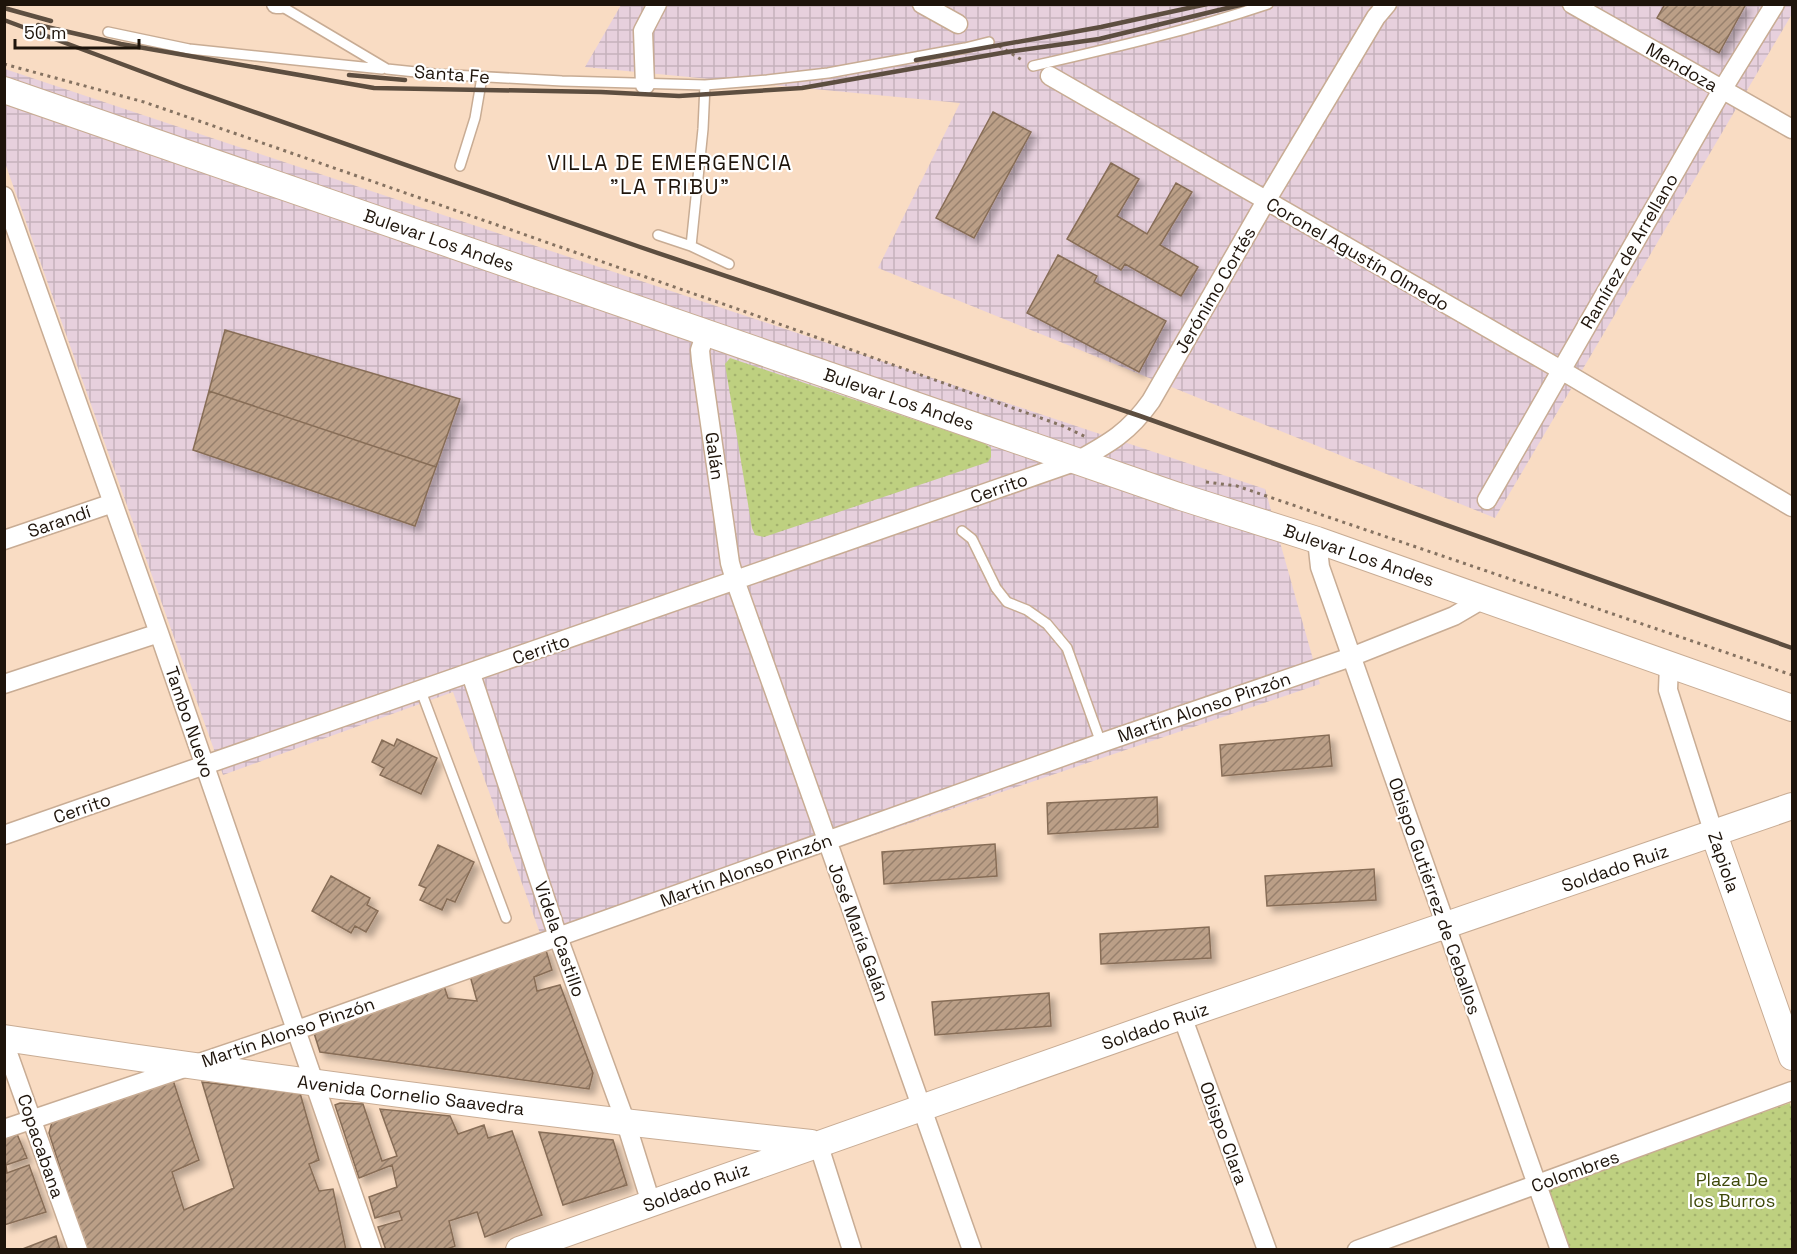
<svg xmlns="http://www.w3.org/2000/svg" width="1797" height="1254" font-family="'Space Grotesk',sans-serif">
<defs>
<pattern id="industrial-grid" width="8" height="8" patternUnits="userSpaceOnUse" patternTransform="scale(1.5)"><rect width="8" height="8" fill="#e7d0dd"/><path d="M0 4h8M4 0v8" fill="none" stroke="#c6b2bc"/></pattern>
<pattern id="green-dots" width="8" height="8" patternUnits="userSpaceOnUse" patternTransform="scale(1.5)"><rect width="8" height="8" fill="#bed080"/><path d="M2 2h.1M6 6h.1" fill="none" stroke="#a3b26d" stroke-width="1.8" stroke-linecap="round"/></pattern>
<pattern id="building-hatch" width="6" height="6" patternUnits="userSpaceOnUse" patternTransform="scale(1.5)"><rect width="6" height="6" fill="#bb9f87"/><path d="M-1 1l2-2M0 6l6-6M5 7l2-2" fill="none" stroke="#97806d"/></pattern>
<filter id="shadow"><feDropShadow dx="5.5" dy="5.5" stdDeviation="3" flood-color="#0004"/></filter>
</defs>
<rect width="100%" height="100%" fill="#f9dcc3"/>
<path fill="url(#industrial-grid)" d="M621,5h1171v9l-297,504 -617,-250 82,-165 -375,-36z
M5,69l1260,420 55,195 -775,263 -92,-255 -230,83 -218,-612z"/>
<path fill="url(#green-dots)" d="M730,358l254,85 7,5v9l-3,5 -224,75 -9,-2 -3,-7 -27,-164z
M1790,1103l2,9v137h-224l-23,-62z"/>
<path fill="url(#building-hatch)" stroke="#876d57" stroke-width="1.5" filter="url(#shadow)" d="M1665,4h81l-27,49 -62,-35z
M993,112l38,20 -57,106 -38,-20z
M1111,163l28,16 -22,37 30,18 29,-51 16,9 -32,53 38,22 -17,29 -56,-32 -4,6 -54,-31z
M1058,255l39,21 -3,6 72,39 -27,51 -112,-59z
M225,330l235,69 -24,68 -227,-76z
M209,391l227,76 -21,59 -222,-76z
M1329,735l3,31 -110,10 -2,-31z
M397,739l40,19 -16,36 -41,-19 4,-7 -12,-6 10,-22 12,6z
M1157,797l1,30 -110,7 -1,-31z
M995,844l2,32 -113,8 -2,-32z
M438,845l36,17 -19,40 -8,-3 -5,11 -22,-10 6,-12 -7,-3z
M1374,869l2,31 -109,6 -2,-30z
M331,876l39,22 -3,7 11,6 -12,21 -11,-6 -4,7 -39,-22z
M1209,927l2,31 -110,6 -1,-30z
M545,947l7,23 -18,7 3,14 23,-6 33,88 -4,16 -269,-37 -7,-22 130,-47 5,15 29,3 -8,-29z
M1049,993l2,33 -116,9 -3,-33z
M172,1077l27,83 -27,12 12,38 50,-22 -32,-106 98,11 19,67 -10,4 10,27 14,-2 13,61h-260l-37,-117 3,-11z
M340,1103l23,1 19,57 15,-5 -17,-47 70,7 8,18 26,-9 4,13 24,-7 30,84 -57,22 -8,-25 -28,9 6,25 -10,4h-59l-8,-23 24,-7 -3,-9 -24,7 -6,-21 28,-10 -5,-22 -33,13 -24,-73z
M539,1132l74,8 14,45 -64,20z
M17,1134l10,24 -21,7 1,8 22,-8 17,47 -42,13v-87z
M56,1236l4,14h-40z"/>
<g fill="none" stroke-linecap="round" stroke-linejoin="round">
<g stroke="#c8ac94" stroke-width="12">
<path id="lane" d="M281,6l106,63 48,5 127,7 143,4 62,-5 61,-7 137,-25 24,-6
M108,32l81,17 193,20
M1033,66c79,-18 158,-36 235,-62
M460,166l15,-48 7,-41
M658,235l33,11 38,18
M691,246l12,-117 2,-44
M962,531l10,8 24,49 11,14 20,8 20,14 20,24 34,95
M421,691l85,227"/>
</g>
<g stroke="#c8ac94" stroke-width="21">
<path id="street" d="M276,4h5
M922,4l36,20
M1572,4l220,125
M1050,76l511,294 231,137
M645,85l-2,-54 14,-27
M4,196l155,437 213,617
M706,332l-6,18 1,11 29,202 5,17 237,670
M1487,500l235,-410 53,-86
M4,540l109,-37
M1317,540l3,27 240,683
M1669,664l-1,26 46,144
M471,674l87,263 68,186 25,80
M4,684l155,-51
M4,835l1073,-374c33,-18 52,-29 74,-60l115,-200 110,-184 11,-13
M1182,1016l85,234
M4,1042l74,208
M4,1129l293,-99 804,-287 250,-86 103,-41 29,-17
M818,1143l34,107
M1357,1250l435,-159"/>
</g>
<g stroke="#c8ac94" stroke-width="28">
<path id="secondary" d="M4,90l1174,406 139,44 475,168
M1714,834l78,223
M4,1038c269,41 538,76 807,105
M519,1250l663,-234 610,-210"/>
</g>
<path stroke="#857261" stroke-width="3" stroke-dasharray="3 4.5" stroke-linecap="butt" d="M999,46l23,14
M4,64l140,38 110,38 492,172 317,114 23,11
M1206,482l31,4 555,189"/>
<use href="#lane" stroke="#fff" stroke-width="9"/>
<use href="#street" stroke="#fff" stroke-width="18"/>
<use href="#secondary" stroke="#fff" stroke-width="26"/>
<path stroke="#5d4e40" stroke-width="4.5" d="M4,8l47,13
M4,20l179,67 457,160 500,169 652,232
M38,25l83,19 253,44 227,4 78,4 123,-8 205,-36 92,-13 145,-35
M916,60l185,-33 106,-23
M349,75l56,5"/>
</g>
<g text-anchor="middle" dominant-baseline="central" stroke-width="4.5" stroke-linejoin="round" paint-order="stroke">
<g font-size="18" fill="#1e140b" stroke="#fff">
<text transform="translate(1682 67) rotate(30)">Mendoza</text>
<text transform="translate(452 74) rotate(4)">Santa Fe</text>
<text transform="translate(439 240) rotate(19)">Bulevar Los Andes</text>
<text transform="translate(1629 251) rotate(-60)">Ramírez de Arrellano</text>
<text transform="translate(1358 254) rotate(30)">Coronel Agustín Olmedo</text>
<text transform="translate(1215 290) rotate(-60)">Jerónimo Cortés</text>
<text transform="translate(899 399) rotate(19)">Bulevar Los Andes</text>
<text transform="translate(715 456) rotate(82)">Galán</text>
<text transform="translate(999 488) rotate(-19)">Cerrito</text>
<text transform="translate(59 521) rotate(-19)">Sarandí</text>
<text transform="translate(1359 555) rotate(19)">Bulevar Los Andes</text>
<text transform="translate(541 649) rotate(-19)">Cerrito</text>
<text transform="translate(1204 707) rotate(-19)">Martín Alonso Pinzón</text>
<text transform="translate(190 722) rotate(71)">Tambo Nuevo</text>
<text transform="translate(82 808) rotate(-19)">Cerrito</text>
<text transform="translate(1724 862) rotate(71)">Zapiola</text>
<text transform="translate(1615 868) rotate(-19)">Soldado Ruiz</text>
<text transform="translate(746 870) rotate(-20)">Martín Alonso Pinzón</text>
<text transform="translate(1435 896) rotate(71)">Obispo Gutiérrez de Ceballos</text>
<text transform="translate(859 932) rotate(70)">José María Galán</text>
<text transform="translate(560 939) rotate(71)">Videla Castillo</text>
<text transform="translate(1155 1026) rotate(-19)">Soldado Ruiz</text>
<text transform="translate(288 1032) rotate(-19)">Martín Alonso Pinzón</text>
<text transform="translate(411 1095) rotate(7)">Avenida Cornelio Saavedra</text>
<text transform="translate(1224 1133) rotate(70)">Obispo Clara</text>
<text transform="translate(41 1146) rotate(71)">Copacabana</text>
<text transform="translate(1575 1171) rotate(-20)">Colombres</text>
<text transform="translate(696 1187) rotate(-20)">Soldado Ruiz</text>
</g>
<g font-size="18" fill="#3d4808" stroke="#fff">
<text x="1732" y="1179">Plaza De<tspan x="1732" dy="21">los Burros</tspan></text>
</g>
<g font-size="21" letter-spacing="1.5" fill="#1e140b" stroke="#fff">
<text x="670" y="162">VILLA DE EMERGENCIA<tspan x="670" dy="24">"LA TRIBU"</tspan></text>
</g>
</g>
<rect width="1797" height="1254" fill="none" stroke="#1e140b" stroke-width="12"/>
<path d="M15 39v9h124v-9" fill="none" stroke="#1e140b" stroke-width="3"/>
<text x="24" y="39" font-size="18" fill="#1e140b" stroke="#ffffff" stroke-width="4.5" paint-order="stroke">50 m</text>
</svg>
